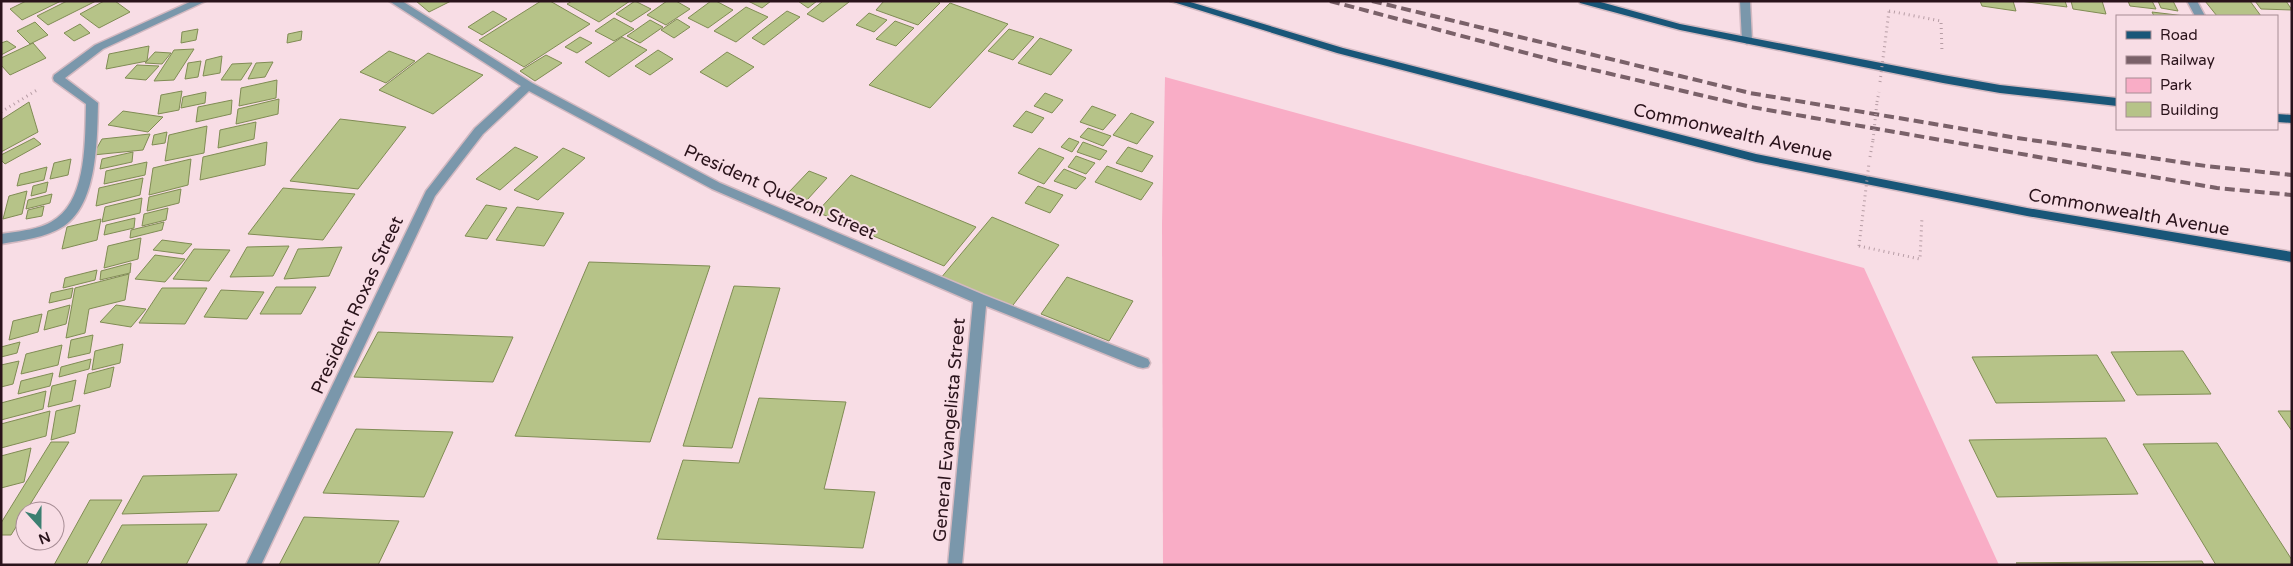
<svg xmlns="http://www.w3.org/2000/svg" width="2293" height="566" font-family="'Varela Round',sans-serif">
<rect width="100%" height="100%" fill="#f8dde5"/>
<path fill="#f9adc6" d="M1165,77l699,191 135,297h-836l-1,-341z"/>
<path fill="#b6c388" stroke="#808c54" d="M26,1h35l-39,19 -12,-11z
M67,1h29l-48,24 -11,-9z
M104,1h11l15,11 -31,16 -19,-14z
M416,1h35l-22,11z
M541,1h9l40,23 -66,43 -45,-27z
M572,1h58l-31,21 -32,-18z
M635,1l16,8 -20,13 -15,-8z
M667,1h9l14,8 -24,16 -19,-10z
M711,1h5l17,9 -25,18 -20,-10z
M748,1h23l-9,7z
M798,1h19l-9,7z
M823,1h25l1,1 -26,20 -16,-8z
M884,1h52l4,2 -22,22 -42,-15z
M1980,1h33l3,10 -34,-5z
M2020,1h45l2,6z
M2071,1h31l4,13 -33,-5z
M2128,1h24l4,8 -26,-3z
M2158,1h15l5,10 -17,-3z
M2205,1h45l11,15h-44z
M2255,1h31l6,9 -31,-1z
M950,3l58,21 -78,84 -61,-23z
M746,7l22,10 -32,25 -22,-11z
M493,11l14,8 -25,16 -14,-8z
M787,11l13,6 -36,28 -12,-7z
M2152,12l33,4h-31z
M869,13l18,7 -13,12 -18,-7z
M614,18l20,11 -20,12 -19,-10z
M677,19l13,8 -16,11 -13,-8z
M650,20l13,7 -23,16 -13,-7z
M895,21l19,7 -18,18 -20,-7z
M35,22l13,13 -18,9 -13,-13z
M80,24l10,9 -16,8 -10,-8z
M198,29l-2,11 -15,3 1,-11z
M1009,29l25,8 -21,23 -25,-9z
M302,31l-1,9 -14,3 1,-9z
M580,37l12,6 -15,10 -12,-6z
M622,37l25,13 -38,27 -24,-15z
M1040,38l32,12 -21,25 -33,-12z
M7,41l9,6 -15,8v-12z
M33,43l13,15 -36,17 -9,-10v-7z
M149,46l-2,15 -41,8 3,-15z
M194,49l-20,31 -20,1 20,-31z
M658,50l15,9 -23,16 -15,-9z
M389,51l26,10 -29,22 -26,-11z
M155,52l16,1 -9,11 -17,-1z
M727,52l27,15 -27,20 -27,-15z
M428,53l55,22 -50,39 -54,-24z
M546,55l16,8 -27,18 -15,-10z
M222,56l-2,17 -17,3 3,-16z
M201,61l-3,16 -13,2 3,-16z
M273,62l-8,15 -17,2 8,-16z
M252,63l-11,17h-20l11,-16z
M137,65l22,1 -13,14 -21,-2z
M277,80l-1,18 -37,8 2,-18z
M182,91l-3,19 -21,4 3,-19z
M206,92l-1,11 -24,5 2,-11z
M1045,93l18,7 -11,13 -18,-7z
M279,99l-1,15 -42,10 2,-15z
M232,100l-1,14 -35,8 2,-15z
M29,102l9,30 -37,20v-32z
M1092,106l24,9 -13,15 -23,-8z
M123,111l40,6 -15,15 -40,-7z
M1026,111l18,7 -12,15 -19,-7z
M1131,113l23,9 -17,22 -24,-9z
M340,119l66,8 -48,62 -68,-8z
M256,122l-2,17 -36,9 2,-18z
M207,126l-3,27 -39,8 4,-26z
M1088,128l23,8 -8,10 -23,-9z
M167,132l-2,11 -13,2 2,-10z
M150,134l-7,16 -50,5 9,-16z
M34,138l7,6 -36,20 -4,-4v-5z
M1069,138l10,4 -7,10 -11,-5z
M267,142l-2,23 -65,15 3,-23z
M1083,142l24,9 -7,9 -23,-8z
M515,147l23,10 -38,33 -24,-11z
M1128,147l25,9 -11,16 -26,-9z
M563,148l22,10 -47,42 -24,-10z
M1039,148l25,10 -20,26 -26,-11z
M133,152l-1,10 -32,7 2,-10z
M1076,156l19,7 -9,11 -18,-7z
M71,159l-3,16 -18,4 4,-16z
M191,159l-3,26 -39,10 4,-27z
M147,162l-2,13 -41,9 2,-13z
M1107,166l46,17 -12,17 -46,-18z
M47,167l-3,13 -27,6 3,-12z
M1064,169l22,9 -10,11 -22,-8z
M809,171l18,7 -20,22 -18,-8z
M851,175l125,52 -32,39 -127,-54z
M143,178l-3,17 -44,11 3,-18z
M48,182l-2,10 -15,4 2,-10z
M1038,186l25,9 -13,18 -25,-10z
M283,188l72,6 -32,46 -75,-6z
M181,189l-2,14 -32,8 2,-14z
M27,191l-5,23 -19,5 6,-23z
M52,194l-2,9 -24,6 2,-9z
M142,198l-2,15 -38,9 3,-15z
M486,205l21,3 -20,31 -22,-3z
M44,206l-2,10 -16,3 2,-9z
M517,207l47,6 -20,33 -48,-6z
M168,208l-2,12 -24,6 2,-12z
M992,217l67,28 -49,64 -70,-30z
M135,218l-1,10 -30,7 2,-10z
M101,219l-4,21 -35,9 5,-22z
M164,222l-2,8 -32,8 1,-8z
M141,238l-3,21 -34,9 4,-22z
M162,240l30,4 -9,10 -30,-4z
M289,246l-16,30 -43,1 17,-30z
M342,247l-13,29 -45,3 14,-30z
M194,249l36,1 -21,31 -36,-2z
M155,255l30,4 -20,23 -30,-3z
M589,262l121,4 -60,176 -135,-6z
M131,263l-1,10 -30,7 1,-9z
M97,270l-2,10 -32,8 2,-10z
M129,274l-4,26 -36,9 -4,24 -19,5 9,-50z
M1067,277l66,24 -24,40 -68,-27z
M734,286l46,2 -48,160 -49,-2z
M276,287h40l-15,27h-41z
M73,288l-2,10 -22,5 2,-10z
M162,288h45l-22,36 -46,-1z
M221,290l43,2 -17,27 -43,-2z
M70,305l-4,19 -22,6 4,-19z
M116,305l30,4 -15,18 -31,-5z
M42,314l-4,18 -29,8 4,-19z
M378,332l135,5 -20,45 -139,-5z
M93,335l-3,18 -22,5 3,-18z
M20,342l-3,11 -16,4v-10z
M123,344l-3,19 -28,7 3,-19z
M62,345l-4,20 -37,9 5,-20z
M2183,351l28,43 -74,1 -26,-43z
M2097,355l28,46 -129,2 -24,-46z
M91,359l-2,10 -30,8 2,-10z
M19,361l-6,23 -12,3v-22z
M114,367l-4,20 -26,7 4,-20z
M53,373l-3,13 -32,8 3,-13z
M76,380l-4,21 -24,6 4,-21z
M46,391l-3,18 -42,11v-17z
M759,398l87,4 -22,87 51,3 -12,56 -206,-9 26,-79 56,3z
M80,405l-5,28 -24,7 5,-29z
M50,411l-4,25 -45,12v-24z
M2278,411h14v20z
M356,429l97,3 -29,65 -101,-4z
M2106,438l32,56 -141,3 -28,-57z
M51,442h18l-58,93h-10v-12z
M2217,443l75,117v5h-76l-73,-121z
M31,448l-7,34 -23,6v-32z
M237,474l-18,37 -97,3 21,-38z
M90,500h32l-36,65h-32z
M304,517l95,4 -21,44h-99z
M207,524l-21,41h-86l22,-40z
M2202,561l2,4 -188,-2z"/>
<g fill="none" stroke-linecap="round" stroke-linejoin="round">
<g stroke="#d3b9c1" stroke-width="3">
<path id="street" d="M192,1h14l-103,48 -38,29 33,25c-1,36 0,100 -34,123 -18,12 -42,14 -63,18v-10c18,-3 41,-4 56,-16 30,-22 28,-80 29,-114l-32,-23 -1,-3 1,-3 41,-30z
M389,1h13l130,82 188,100 264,112 164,64 2,4 -2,4 -5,1 -5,-1 -152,-61 -24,259h-14l25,-263 -261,-113 -183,-98 -46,43 -48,62 -174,369h-15l180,-374 49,-63 46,-42z
M1740,1h10l2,40 -5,3 -5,-3z
M2187,1h10l8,15h-10z"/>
</g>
<g stroke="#d3b9c1" stroke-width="3">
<path id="primary" d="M1170,1h17l156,47 413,106 271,54 265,44v10l-265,-46 -271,-54 -419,-109z
M1579,1h18l83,23 263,51 57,10 117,13v8l-117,-13 -57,-10 -263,-53 -100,-27z
M2277,114l15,1v8l-15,-1z"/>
</g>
<path stroke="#b79da5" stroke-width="3" stroke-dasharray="1 4" stroke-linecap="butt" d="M1889,11l52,10 1,32
M1877,102l2,-10
M1,112l36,-22
M1870,157l3,-17
M1859,246l61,13 2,-42"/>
<use href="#street" fill="#7a97ab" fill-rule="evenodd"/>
<use href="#primary" fill="#195678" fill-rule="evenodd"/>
<path stroke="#7a6169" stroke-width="4" stroke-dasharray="10 5" stroke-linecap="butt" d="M1330,1l230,61 191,45 466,81 75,7
M1372,1l378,92 261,44 195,29 86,9"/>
<path stroke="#b79da5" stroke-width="3" stroke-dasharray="1 4" stroke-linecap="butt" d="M1880,82l9,-71
M1873,140l4,-38
M1859,246l10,-83"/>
</g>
<g text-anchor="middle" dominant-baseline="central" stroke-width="4" stroke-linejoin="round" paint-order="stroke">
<g font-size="18" fill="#2a131b" stroke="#f8dde5">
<text transform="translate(1733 132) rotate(13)">Commonwealth Avenue</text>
<text transform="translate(780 192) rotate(24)">President Quezon Street</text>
<text transform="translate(2129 212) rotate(10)">Commonwealth Avenue</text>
<text transform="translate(357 305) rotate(-65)">President Roxas Street</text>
<text transform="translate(949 430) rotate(-85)">General Evangelista Street</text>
</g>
</g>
<rect width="2293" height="566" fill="none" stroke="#2a131b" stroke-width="5"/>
<rect x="2116" y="15" width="162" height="115" fill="#f8dde5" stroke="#a68c94"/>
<rect x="2126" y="31" width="25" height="8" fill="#195678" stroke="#a68c94"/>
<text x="2160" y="40" font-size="15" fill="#2a131b">Road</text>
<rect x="2126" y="56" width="25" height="8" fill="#7a6169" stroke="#a68c94"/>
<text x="2160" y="65" font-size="15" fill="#2a131b">Railway</text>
<rect x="2126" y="78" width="25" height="15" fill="#f9adc6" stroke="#a68c94"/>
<text x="2160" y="90" font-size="15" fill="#2a131b">Park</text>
<rect x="2126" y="102" width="25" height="15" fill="#b6c388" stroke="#a68c94"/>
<text x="2160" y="115" font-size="15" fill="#2a131b">Building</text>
<g transform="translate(40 526) rotate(159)"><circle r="24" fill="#f8dde5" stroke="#a68c94"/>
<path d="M0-4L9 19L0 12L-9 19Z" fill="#3c7f71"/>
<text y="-8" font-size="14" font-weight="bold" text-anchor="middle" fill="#2a131b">N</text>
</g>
</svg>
